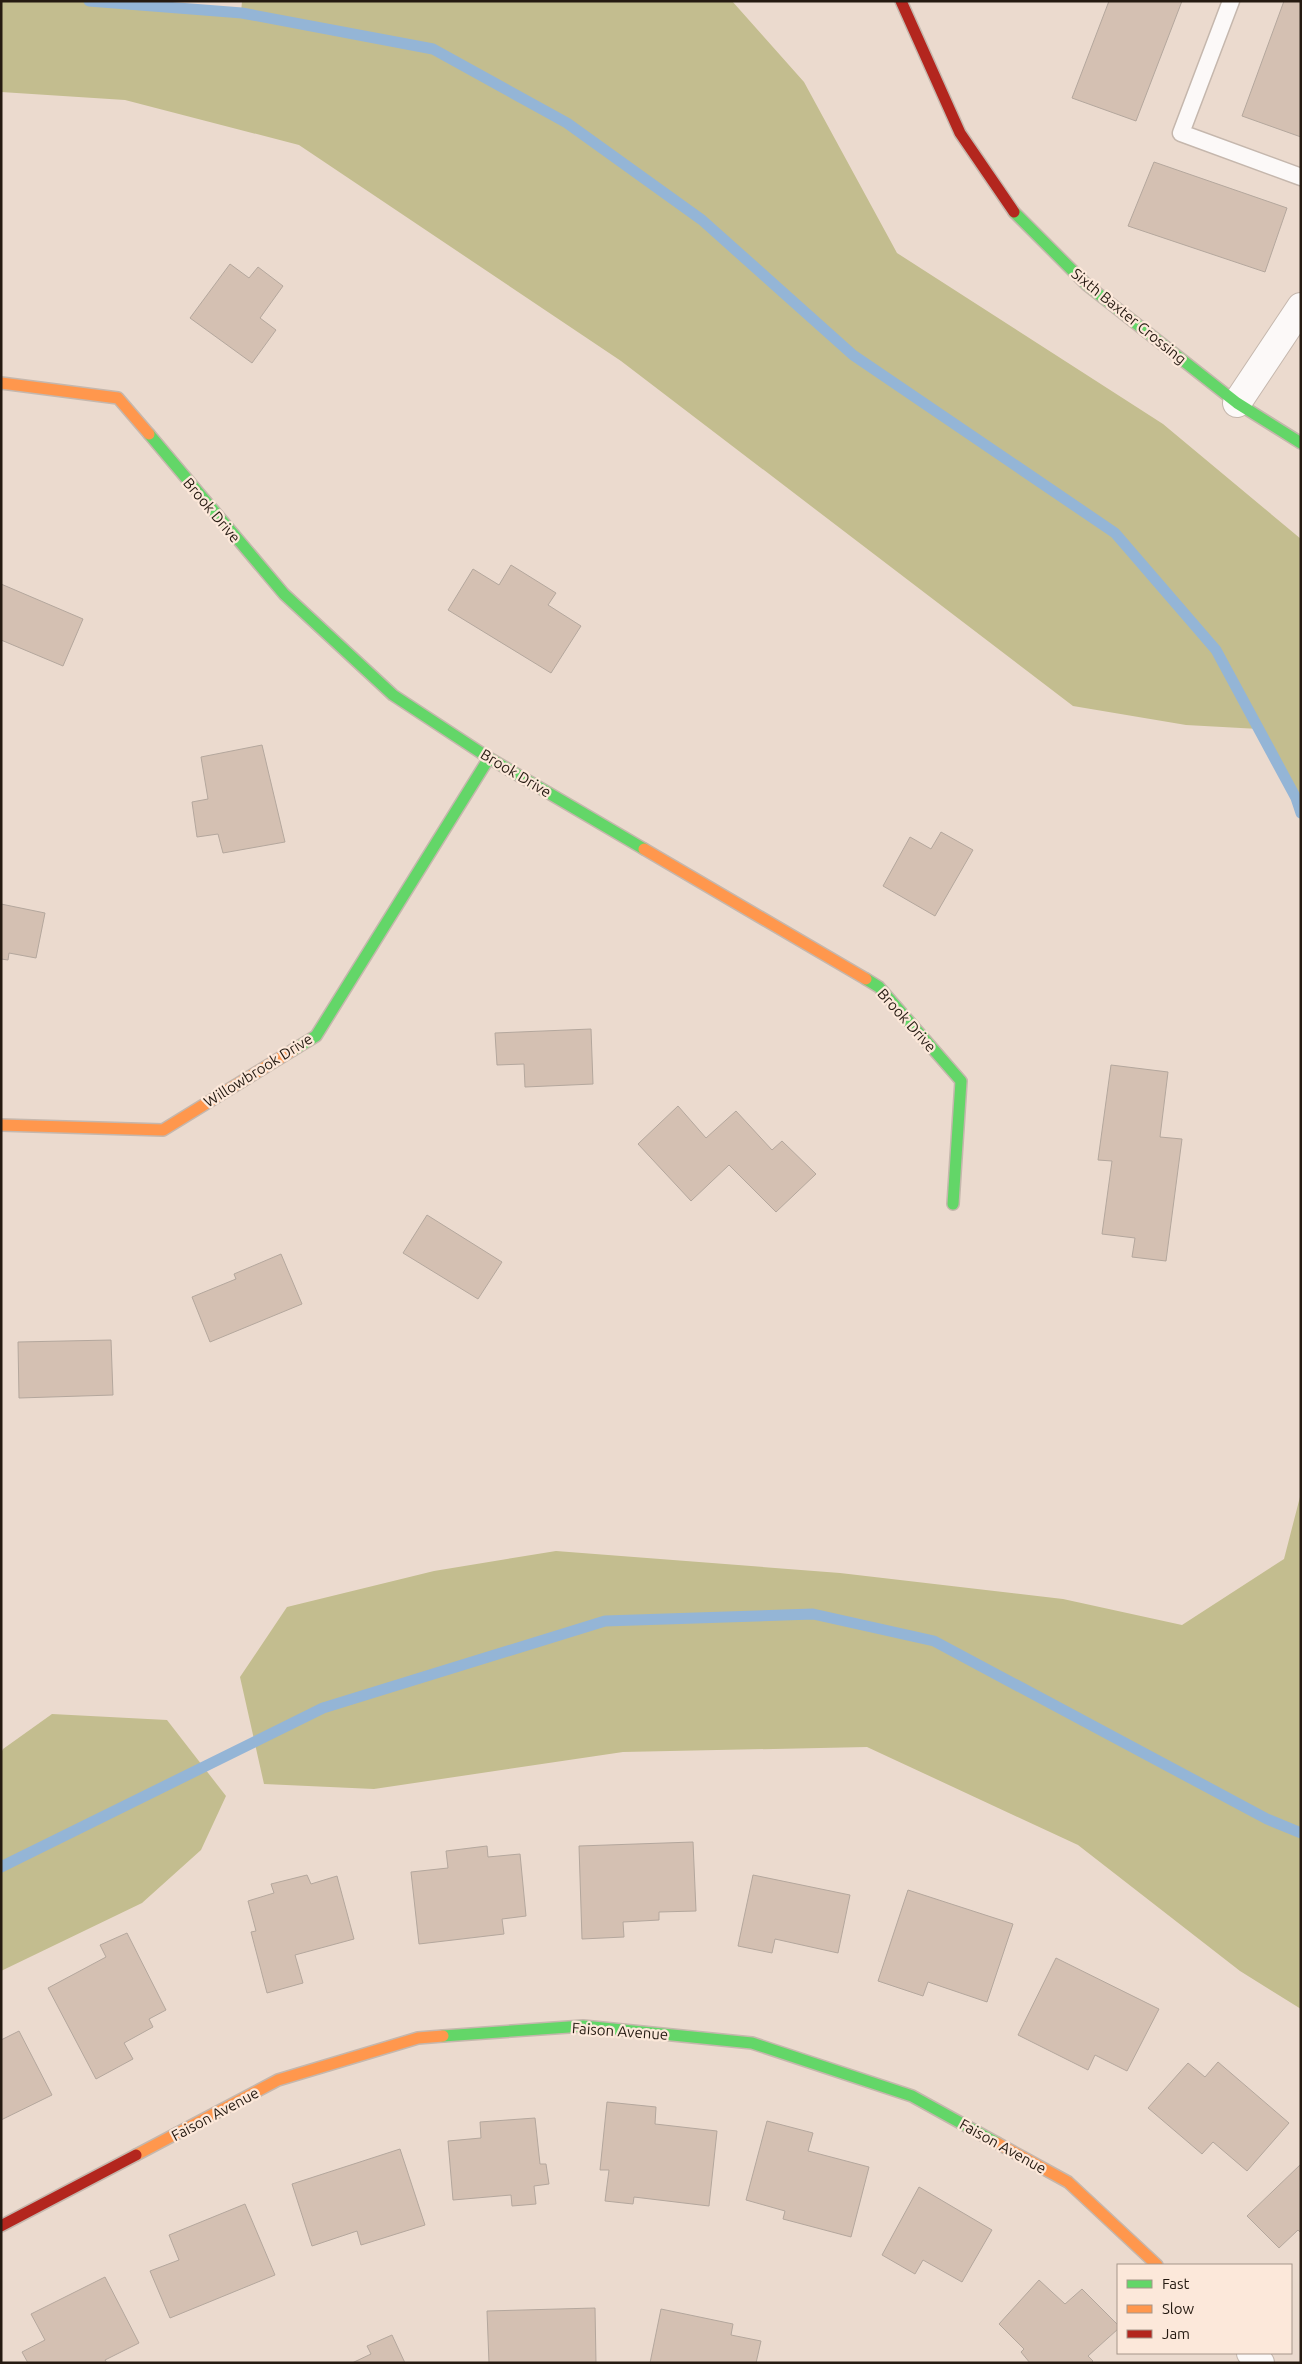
<svg xmlns="http://www.w3.org/2000/svg" width="1302" height="2364" font-family="Ubuntu,sans-serif">
<rect width="100%" height="100%" fill="#ebdace"/>
<path fill="#c3bd8f" d="M1,1h88l152,12 1,-12h490l72,81 93,171 266,171 138,115v274l-5,-15 -37,-69 -73,-4 -113,-19 -452,-345 -322,-216 -174,-45 -124,-8z
M1301,1493v516l-61,-38 -162,-126 -211,-98 -244,5 -249,37 -110,-5 -24,-107 47,-70 147,-36 122,-20 284,22 223,26 119,26 102,-66z
M52,1714l115,6 59,76 -25,54 -59,53 -141,68v-218l2,-4z"/>
<g fill="none" stroke-linecap="round" stroke-linejoin="round">
<path stroke="#94b5d6" stroke-width="11" d="M89,1l153,12 191,36 134,74 135,97 151,135 262,178 101,117 80,148 5,15
M1,1867l322,-159 282,-87 208,-7 121,27 333,178 34,14"/>
</g>
<path fill="#d4c0b2" stroke="#b4a79d" d="M1109,1h73l-46,120 -64,-23z
M1284,1h17v136l-59,-21z
M1154,162l133,46 -22,64 -137,-46z
M230,264l19,14 9,-11 25,19 -23,32 16,12 -24,33 -62,-45z
M511,565l45,28 -8,12 33,21 -30,47 -103,-63 25,-41 26,16z
M1,584l82,35 -20,47 -62,-26z
M262,745l23,97 -62,11 -5,-19 -21,3 -5,-35 16,-3 -7,-42z
M941,832l32,18 -38,66 -52,-30 27,-49 21,12z
M1,904l44,9 -9,45 -27,-5 -1,7 -7,-1z
M591,1029l2,55 -68,3 -1,-23 -27,1 -2,-32z
M1111,1065l57,7 -8,65 22,2 -16,122 -34,-4 3,-19 -33,-4 10,-73 -14,-1z
M678,1106l28,32 30,-27 36,39 10,-9 34,33 -40,38 -47,-47 -38,36 -53,-57z
M427,1215l75,47 -24,37 -75,-46z
M281,1254l21,50 -92,38 -18,-45 44,-18 -2,-5z
M111,1340l2,55 -94,3 -1,-56z
M693,1842l3,69 -37,1v8l-36,2 1,15 -42,2 -3,-93z
M487,1846l1,11 32,-3 6,62 -24,3 2,15 -85,10 -8,-72 37,-4 -2,-17z
M307,1875l4,9 26,-8 17,63 -59,16 8,28 -36,10 -16,-61 5,-1 -8,-30 26,-8 -3,-9z
M753,1875l97,20 -12,58 -63,-14 -3,14 -34,-7z
M908,1890l105,34 -26,78 -59,-20 -5,14 -45,-15z
M127,1933l39,77 -17,9 4,8 -29,16 9,16 -37,20 -48,-91 58,-31 -6,-12z
M1056,1958l103,51 -32,62 -32,-16 -7,15 -70,-35z
M19,2031l33,64 -51,25v-80z
M1218,2062l71,61 -42,48 -34,-29 -11,12 -54,-46 40,-45 17,14z
M607,2102l49,5 -1,17 62,7 -8,75 -75,-9 -1,7 -28,-3 4,-31h-9z
M535,2118l5,46h6l3,20 -15,2 2,18 -24,2 -1,-11 -58,5 -5,-59 33,-3 -1,-16z
M767,2121l46,12 -5,18 61,16 -18,70 -68,-18 2,-8 -39,-11z
M400,2149l25,76 -64,20 -4,-14 -45,15 -20,-62z
M1301,2164v69l-3,-3 -19,18 -32,-32z
M919,2187l73,43 -30,52 -39,-22 -8,14 -33,-19z
M245,2204l30,71 -105,43 -20,-47 29,-11 -10,-25z
M105,2277l34,66 -34,17 2,3h-79l-6,-11 23,-12 -14,-26z
M1039,2280l26,24 17,-15 36,36v4l-30,27 5,5 -2,2h-61l-9,-11 3,-3 -25,-25z
M595,2308l1,55h-107l-2,-52z
M661,2309l72,15 -2,11 30,6 -5,22h-106z
M392,2335l13,28h-53l19,-9 -4,-8z"/>
<g fill="none" stroke-linecap="round" stroke-linejoin="round">
<g stroke="#c5b7ad" stroke-width="19">
<path id="lane" d="M1231,1l-50,132 120,44"/>
</g>
<g stroke="#c5b7ad" stroke-width="30">
<path id="street" d="M1237,403l64,-96
M1251,2353l9,10"/>
</g>
<g stroke="#c5b7ad" stroke-width="14">
<path id="fast" d="M1014,212l73,73 150,118 64,40
M149,434l135,160 109,101 96,63 155,91
M866,979l13,8 82,94 -8,123
M293,1050l23,-14 173,-278
M443,2036l140,-10 169,17 160,53 85,47"/>
</g>
<g stroke="#c5b7ad" stroke-width="14">
<path id="slow" d="M1,383l117,15 31,36
M644,849l222,130
M1,1125l162,5 130,-80
M997,2143l71,39 89,83
M136,2155l142,-75 140,-42 25,-2"/>
</g>
<g stroke="#c5b7ad" stroke-width="14">
<path id="jam" d="M901,1l59,132 54,79
M1,2226l135,-71"/>
</g>
<use href="#lane" stroke="#fcf9f8" stroke-width="16"/>
<use href="#street" stroke="#fcf9f8" stroke-width="28"/>
<use href="#fast" stroke="#63d668" stroke-width="11"/>
<use href="#slow" stroke="#ff974d" stroke-width="11"/>
<use href="#jam" stroke="#b3261e" stroke-width="11"/>
</g>
<g text-anchor="middle" dominant-baseline="central" stroke-width="4.5" stroke-linejoin="round" paint-order="stroke">
<g font-size="15" fill="#251a11" stroke="#fce8da">
<text transform="translate(1129 316) rotate(39)">Sixth Baxter Crossing</text>
<text transform="translate(212 510) rotate(50)">Brook Drive</text>
<text transform="translate(516 773) rotate(31)">Brook Drive</text>
<text transform="translate(907 1020) rotate(48)">Brook Drive</text>
<text transform="translate(258 1070) rotate(-32)">Willowbrook Drive</text>
<text transform="translate(620 2031) rotate(4)">Faison Avenue</text>
<text transform="translate(215 2114) rotate(-28)">Faison Avenue</text>
<text transform="translate(1003 2146) rotate(29)">Faison Avenue</text>
</g>
</g>
<rect width="1302" height="2364" fill="none" stroke="#251a11" stroke-width="5"/>
<rect x="1117" y="2264" width="175" height="90" fill="#fce8da" stroke="#a6968a"/>
<rect x="1127" y="2280" width="25" height="8" fill="#63d668" stroke="#a6968a"/>
<text x="1162" y="2289" font-size="15" fill="#251a11">Fast</text>
<rect x="1127" y="2305" width="25" height="8" fill="#ff974d" stroke="#a6968a"/>
<text x="1162" y="2314" font-size="15" fill="#251a11">Slow</text>
<rect x="1127" y="2330" width="25" height="8" fill="#b3261e" stroke="#a6968a"/>
<text x="1162" y="2339" font-size="15" fill="#251a11">Jam</text>
</svg>
